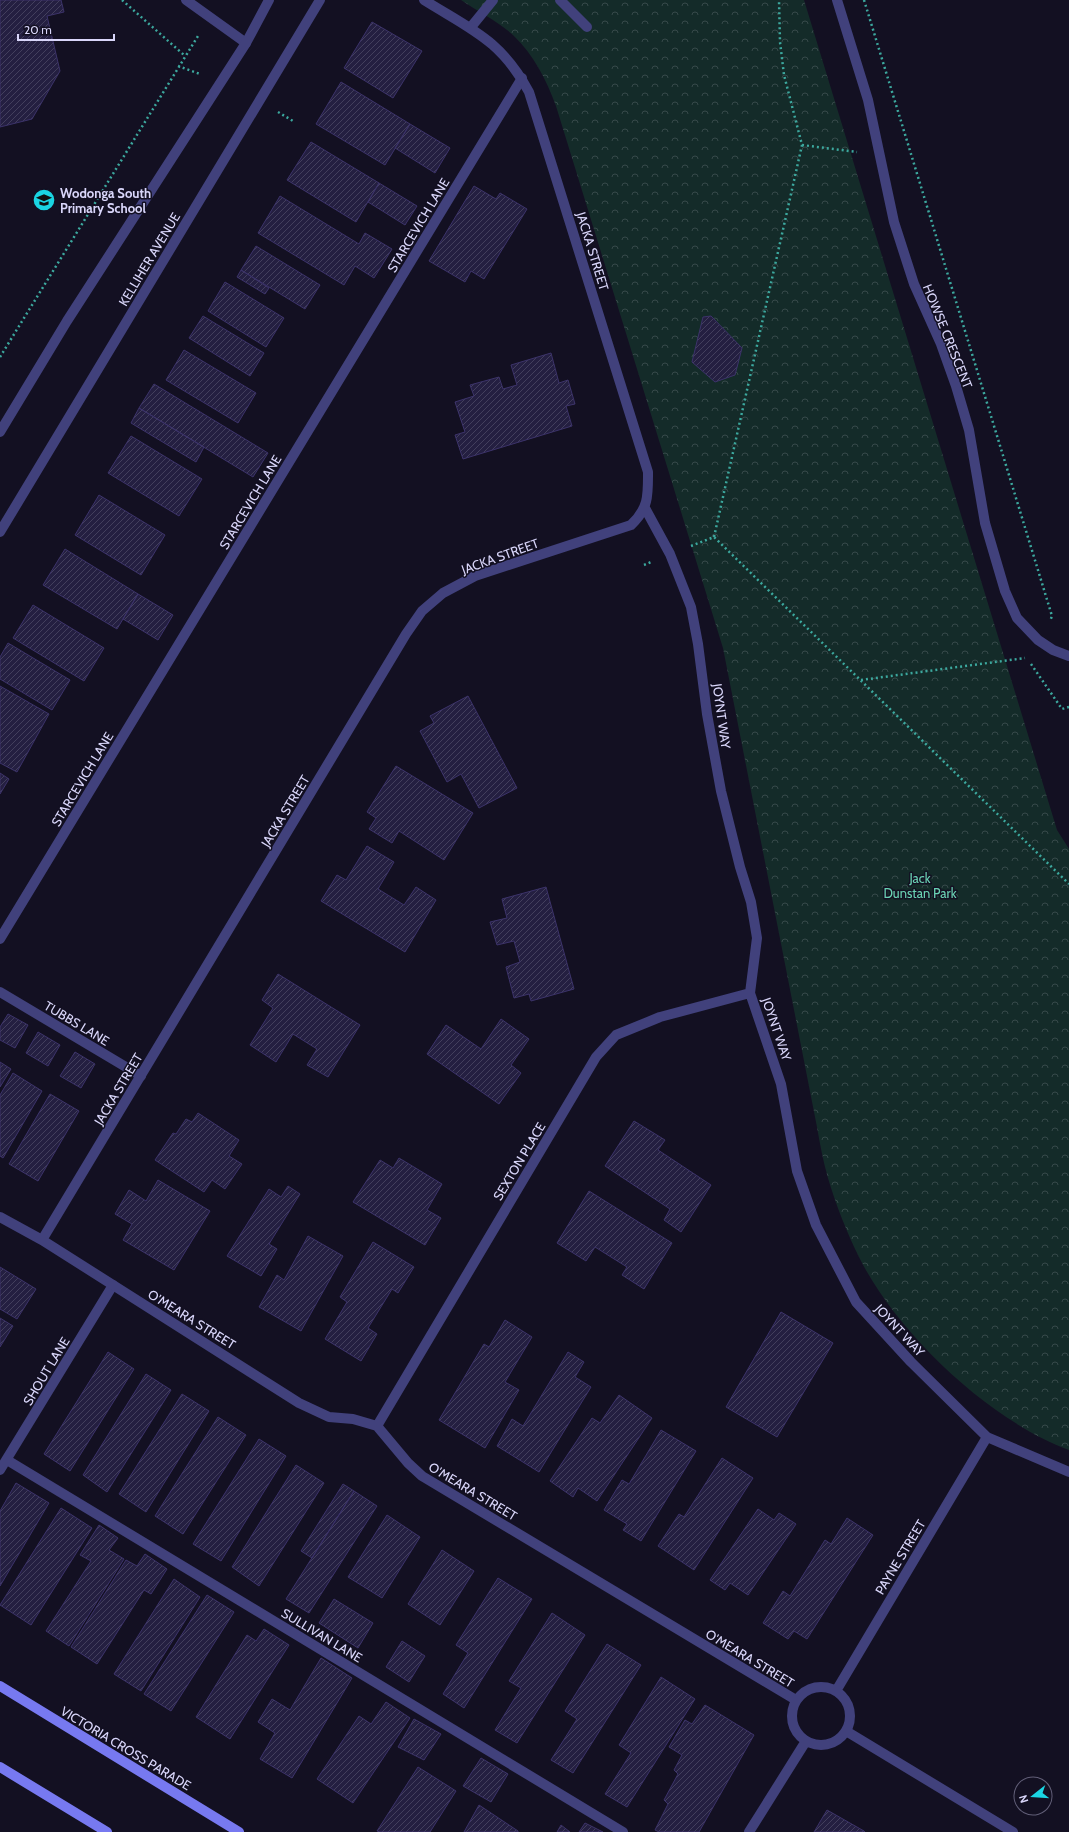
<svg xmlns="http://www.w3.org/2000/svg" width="1069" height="1832" font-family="Cabin,sans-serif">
<defs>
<pattern id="forest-crowns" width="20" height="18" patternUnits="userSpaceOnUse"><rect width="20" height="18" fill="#142b29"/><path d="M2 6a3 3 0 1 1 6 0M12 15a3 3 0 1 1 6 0" fill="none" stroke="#364949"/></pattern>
<pattern id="building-hatch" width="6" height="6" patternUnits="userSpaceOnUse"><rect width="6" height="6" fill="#241f41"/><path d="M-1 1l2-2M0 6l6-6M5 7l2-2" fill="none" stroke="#433f5d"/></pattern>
</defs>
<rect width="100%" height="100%" fill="#131022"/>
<path fill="url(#forest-crowns)" d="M461,0h343l253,830 12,19v601c-79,-29 -171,-116 -209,-191 -13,-26 -24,-54 -32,-81 -5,-17 -8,-34 -11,-51l-94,-479 -167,-542c-10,-27 -22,-51 -43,-71 -14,-13 -36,-24 -52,-35z"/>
<path fill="url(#building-hatch)" stroke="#3c336a" d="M0,0h61l3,12 -17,4 13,55 -28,48 -32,8z
M372,22l50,29 -29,47 -49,-30z
M341,82l69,42 -25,41 -69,-41z
M410,124l40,24 -15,25 -40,-25z
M311,142l68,41 -23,39 -69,-42z
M379,183l38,23 -12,19 -37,-23z
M474,186l22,13 4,-6 27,16 -43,70 -13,-8 -6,11 -36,-21z
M280,196l79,48 6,-11 27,16 -18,29 -19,-12 -11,19 -86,-52z
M256,246l64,39 -15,24 -64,-39z
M241,270l28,18 -4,6 -28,-17z
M225,282l59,36 -18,29 -58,-36z
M203,316l61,37 -14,23 -61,-38z
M711,316l31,32 -7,27 -20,7 -23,-20 11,-45z
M184,350l72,43 -18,30 -72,-43z
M551,353l8,30 9,-3 7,24 -9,2 6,20 -109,33 -8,-24 10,-3 -10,-30 19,-6 -4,-11 29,-8 4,12 14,-4 -6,-20z
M154,384l114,69 -15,24 -114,-69z
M139,408l65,39 -8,15 -65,-39z
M131,436l71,43 -23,37 -71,-43z
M99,495l66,40 -24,40 -66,-40z
M65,549l73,45 -21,35 -74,-44z
M138,594l35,21 -15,25 -35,-21z
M33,605l71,43 -20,33 -71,-43z
M8,643l62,37 -18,30 -52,-31v-22z
M0,686l49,28 -32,58 -17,-9z
M468,696l49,92 -38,20 -18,-34 -14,8 -27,-51 14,-8 -4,-7z
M396,766l77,47 -29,47 -45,-29 -7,12 -23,-14 7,-11 -9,-6z
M0,773l9,6 -9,15z
M367,846l27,16 -16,27 26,16 12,-18 20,13 -31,52 -84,-51 16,-26 9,5z
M546,887l28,102 -43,12 -2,-7 -15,4 -8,-31 14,-5 -6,-21 -17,4 -7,-23 17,-4 -5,-19z
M278,974l82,51 -32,52 -21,-12 10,-16 -24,-15 -17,28 -26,-17 23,-37 -11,-8z
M8,1014l20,11 -13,23 -15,-8v-13z
M501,1019l28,20 -18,26 10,8 -22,31 -72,-50 19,-29 35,24z
M38,1032l22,13 -12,21 -22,-13z
M75,1052l20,12 -14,24 -21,-12z
M0,1062l11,7 -11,18z
M13,1073l29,18 -39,67 -3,-2v-61z
M50,1094l29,17 -41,70 -29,-17z
M198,1113l41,27 -10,16 13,8 -17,25 -13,-9 -8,12 -49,-32 18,-27 3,1 10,-15 6,3z
M634,1121l31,19 -7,10 53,35 -30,47 -17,-12 6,-11 -65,-43z
M399,1158l43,26 -15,26 14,8 -16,27 -72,-43 27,-42 13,8z
M158,1180l52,31 -36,59 -51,-30 9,-16 -17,-10 14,-24 17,11z
M288,1186l12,8 -31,50 8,5 -16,27 -34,-20 42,-67 12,8z
M589,1191l83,52 -28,46 -22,-14 5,-8 -32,-20 -9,14 -29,-18z
M308,1236l35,20 -42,75 -42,-24 18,-32 7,5z
M373,1242l41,25 -16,26 -6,-4 -24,39 9,6 -16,27 -36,-22 22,-37 -7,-5z
M0,1267l36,22 -19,30 -17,-10z
M781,1312l52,31 -56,94 -51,-30z
M0,1318l13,8 -13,21z
M505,1320l27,17 -27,45 14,8 -34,58 -46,-28 45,-76 5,3z
M108,1352l26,17 -64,102 -26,-17z
M568,1352l16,10 -9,15 16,10 -52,85 -42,-26 15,-27 11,7z
M146,1374l25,16 -64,102 -24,-17z
M182,1394l27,17 -63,101 -27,-18z
M619,1395l33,23 -55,83 -19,-13 -5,9 -23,-16 42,-63 8,5z
M218,1417l28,18 -63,99 -28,-18z
M661,1430l35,21 -55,90 -18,-11 4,-6 -23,-14 18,-30 7,4z
M259,1439l27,17 -65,105 -28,-17z
M722,1458l31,20 -59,92 -36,-24 21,-32 5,3z
M296,1465l28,18 -65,103 -27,-19z
M16,1483l33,20 -49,83v-75z
M343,1484l11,7 -42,67 -11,-7z
M354,1491l23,15 -68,107 -23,-14z
M61,1508l31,20 -61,97 -31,-20z
M758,1509l16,11 5,-7 17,11 -48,71 -18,-12 -5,7 -15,-10z
M387,1515l33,22 -38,61 -34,-21z
M847,1518l26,17 -66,104 -13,-8 -6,8 -25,-16 20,-32 7,5 35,-56 6,4z
M99,1525l19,13 -9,12 15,9 -55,87 -23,-15 45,-70 -11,-6z
M442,1550l32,21 -34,54 -32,-21z
M145,1554l22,15 -16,25 -7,-4 -47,74 -26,-17 55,-87 11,6z
M498,1578l34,21 -68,109 -21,-14 25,-41 -12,-8z
M174,1579l26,18 -59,94 -27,-17z
M207,1595l27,17 -63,99 -27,-17z
M334,1599l39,24 -15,25 -39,-25z
M552,1613l33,22 -68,108 -22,-13 26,-42 -12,-7z
M264,1629l25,16 -59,94 -34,-22 51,-82 9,6z
M402,1641l23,15 -16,26 -23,-15z
M607,1644l34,21 -68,108 -22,-13 26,-41 -12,-8z
M321,1658l31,20 -60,100 -32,-19 15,-26 -17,-11 14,-23 18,11z
M661,1677l34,22 -68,108 -22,-13 26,-41 -12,-8z
M386,1702l24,16 -57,85 -36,-24 42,-63 12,8z
M705,1705l49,30 -55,97h-40l-4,-2 13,-26 -4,-4 14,-26 -4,-4 8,-15 -13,-8 16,-27 7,4z
M414,1719l27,15 -17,26 -26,-13z
M481,1758l27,16 -17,28 -28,-16z
M418,1767l38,24 -26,41h-50l-3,-1z
M479,1805l39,26v1h-54z
M827,1810l37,21 1,1h-51z
M585,1823l18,9h-24z
M561,1825l9,7h-13z"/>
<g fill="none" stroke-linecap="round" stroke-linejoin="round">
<path stroke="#3ca89e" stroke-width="2.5" stroke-dasharray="2 3" stroke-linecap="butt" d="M122,0l62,55
M864,0l188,616 -2,5
M178,66l22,8
M278,112l15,9
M802,145l55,7
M0,357l198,-321
M714,537l88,-392 -18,-70 -4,-33 -1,-42
M691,546l23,-9 355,347
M644,565l7,-3
M1031,664l31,45 7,-2
M861,680l164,-22"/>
<path stroke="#41417c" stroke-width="10" d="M560,0l27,27
M471,27l22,-27
M0,939l522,-861
M0,992l141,84
M7,1460l616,372
M0,1470l113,-185"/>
<path stroke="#41417c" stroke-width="10" d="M186,0l60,43
M837,0l31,100 26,122 20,62 27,60 15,42 13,44 16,93 20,68 12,27 21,22 15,10 16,6
M645,508l25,46 21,53 7,37 9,70 14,77 19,76 11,35 6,36 -7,55 31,91 16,87 19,54 40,77 55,60 76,75 82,35
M0,1217l42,23 257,163 30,14 24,2 24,7 31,37 14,13 374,224
M42,1240l364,-606 16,-23 21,-18 32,-17 156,-51c18,-17 17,-30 17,-53l-119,-380c-28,-52 -57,-62 -105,-92
M377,1426l219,-369 20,-22 44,-18 90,-24
M792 1716a29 29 0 1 1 58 0a29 29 0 1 1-58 0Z
M836,1691l151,-254
M846,1731l167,101
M749,1832l57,-91"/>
<path stroke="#41417c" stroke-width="10" d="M0,432l67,-111 179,-278 23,-43
M0,532l320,-532"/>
<path stroke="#7779f0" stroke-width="10" d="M0,1686l239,146
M0,1767l107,65"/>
</g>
<defs>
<g id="school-disc" transform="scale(1.15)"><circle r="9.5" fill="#1ad5e3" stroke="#131022"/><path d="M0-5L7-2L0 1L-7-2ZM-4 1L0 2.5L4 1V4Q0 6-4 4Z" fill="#111"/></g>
</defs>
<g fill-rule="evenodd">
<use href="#school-disc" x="44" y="200"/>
</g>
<g text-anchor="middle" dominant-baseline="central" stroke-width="3" stroke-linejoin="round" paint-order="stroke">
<g font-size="13" font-weight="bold" fill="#d9d6fa" stroke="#131022" text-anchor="start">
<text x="60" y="193">Wodonga South<tspan x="60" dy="15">Primary School</tspan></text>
</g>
<g font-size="13" fill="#d9d6fa" stroke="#131022">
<text transform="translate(418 225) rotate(-59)">STARCEVICH LANE</text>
<text transform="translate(593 251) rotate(73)">JACKA STREET</text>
<text transform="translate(149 259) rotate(-59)">KELLIHER AVENUE</text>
<text transform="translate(948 336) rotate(68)">HOWSE CRESCENT</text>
<text transform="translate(250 502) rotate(-59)">STARCEVICH LANE</text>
<text transform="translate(500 556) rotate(-20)">JACKA STREET</text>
<text transform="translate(722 716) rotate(82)">JOYNT WAY</text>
<text transform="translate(82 779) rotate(-59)">STARCEVICH LANE</text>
<text transform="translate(285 811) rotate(-59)">JACKA STREET</text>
<text transform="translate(77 1023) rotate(31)">TUBBS LANE</text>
<text transform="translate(777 1029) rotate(71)">JOYNT WAY</text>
<text transform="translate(118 1089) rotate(-59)">JACKA STREET</text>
<text transform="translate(519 1161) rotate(-59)">SEXTON PLACE</text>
<text transform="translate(192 1319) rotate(32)">O'MEARA STREET</text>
<text transform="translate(900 1330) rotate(47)">JOYNT WAY</text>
<text transform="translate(46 1371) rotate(-59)">SHOUT LANE</text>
<text transform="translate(473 1491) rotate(31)">O'MEARA STREET</text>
<text transform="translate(900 1557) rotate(-59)">PAYNE STREET</text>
<text transform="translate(322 1635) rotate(31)">SULLIVAN LANE</text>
<text transform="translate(750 1658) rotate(31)">O'MEARA STREET</text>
<text transform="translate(126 1748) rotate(31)">VICTORIA CROSS PARADE</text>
</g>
<g font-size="13" fill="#6ad2b4" stroke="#131022">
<text x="920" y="878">Jack<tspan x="920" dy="15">Dunstan Park</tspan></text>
</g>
</g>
<g transform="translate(1033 1796) rotate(253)"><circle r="19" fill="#131022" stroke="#625f78"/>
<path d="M0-3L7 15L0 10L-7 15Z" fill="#1ad5e3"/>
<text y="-6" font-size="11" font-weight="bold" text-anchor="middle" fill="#d9d6fa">N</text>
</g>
<path d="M18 34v6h96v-6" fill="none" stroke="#d9d6fa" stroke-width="2"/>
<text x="24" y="34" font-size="12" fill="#d9d6fa" stroke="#131022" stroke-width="3" paint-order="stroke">20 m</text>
</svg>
